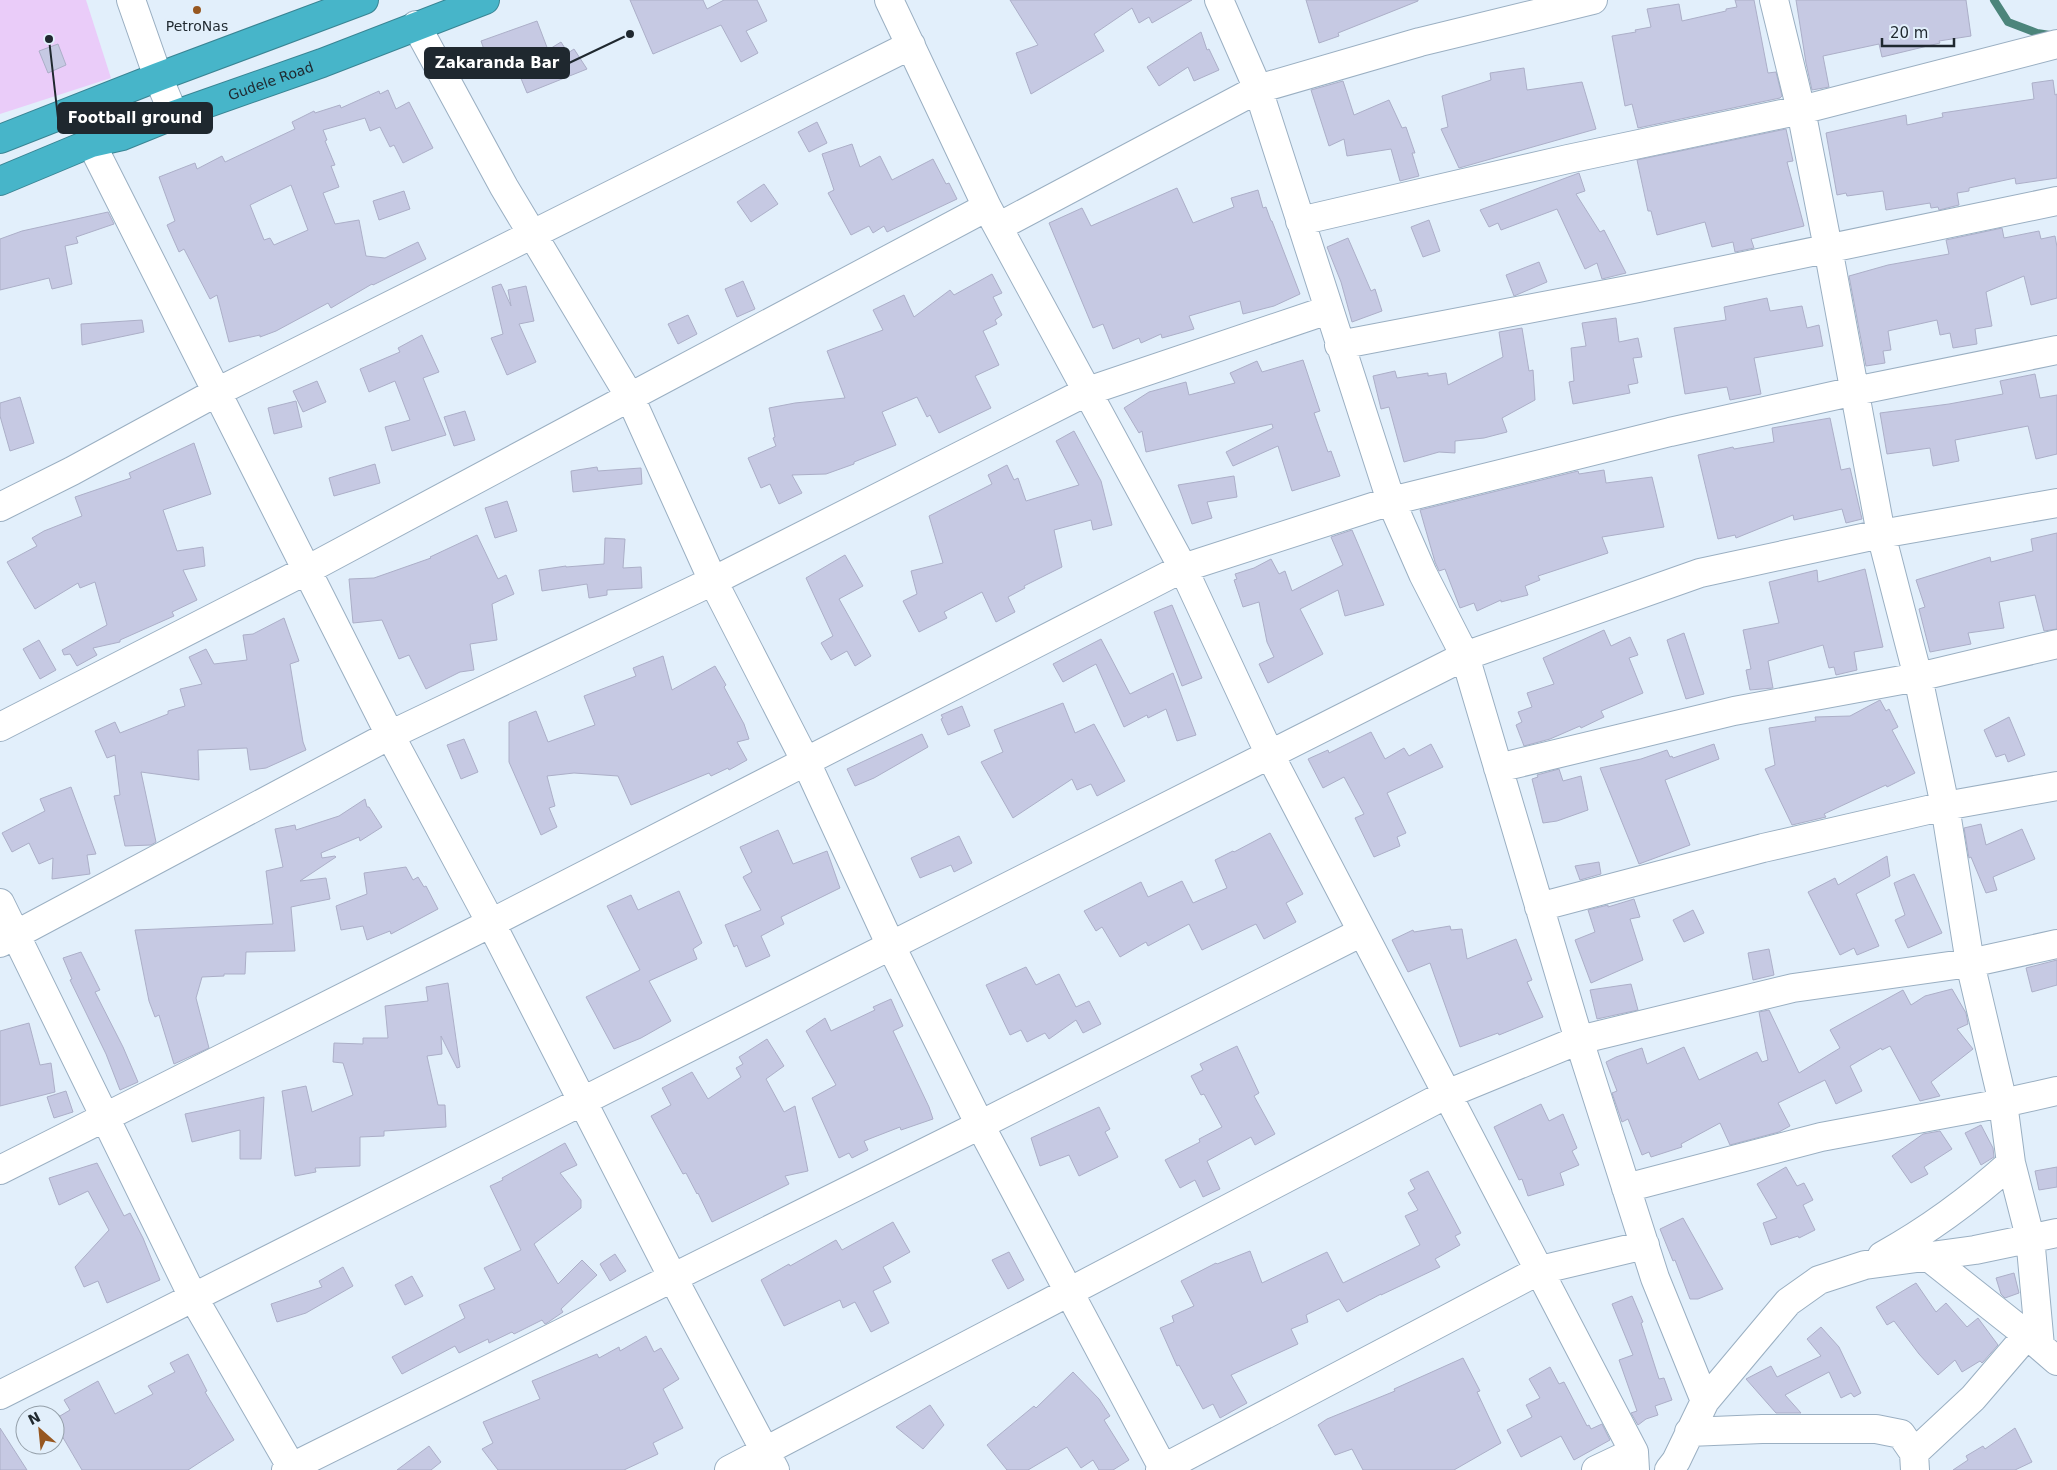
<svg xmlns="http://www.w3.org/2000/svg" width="2057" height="1470" font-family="'DejaVu Sans',sans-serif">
<rect width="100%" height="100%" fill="#e2effb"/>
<path fill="#eaccf9" d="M0,0h86l25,78 -111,36z"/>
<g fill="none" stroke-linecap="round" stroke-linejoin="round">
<path stroke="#4c857b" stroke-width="8" d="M1994,0l14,22 29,11 13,2"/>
</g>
<path fill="#c6c9e3" stroke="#acafc8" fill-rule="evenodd" d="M630,0h73l4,9 17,-9h33l10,21 -21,10 12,22 -17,9 -20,-37 -68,29z
M1010,0h182l-40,23 -3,-6 -10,6 -7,-15 -38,26 10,17 -73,43 -15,-41 22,-8z
M1306,0h112v1l-80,32 1,3 -20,7z
M1735,0h19l14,73 8,-1 6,24 -2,2 -142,30 -6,-24 -7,2 -13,-70 24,-4 -1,-2 16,-3 -4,-18 32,-5 3,17 44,-10v-2l11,-2z
M1796,0h170l5,36 -32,5 1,2 -58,14 -3,-13 -56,12 6,31 -17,3 -6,-27z
M537,21l11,29 13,-8 7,11 6,-4 13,20 -60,24 -12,-29 -23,8 -11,-31z
M1201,32l6,18 2,-1 10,21 -25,11 -6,-14 -29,19 -12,-19z
M58,44l8,21 -18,8 -9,-22z
M1524,68l3,22 55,-8 14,47 -137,39 -18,-39 7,-2 -6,-31 49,-16 -1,-7z
M2053,80l2,15 2,-1v84l-41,6 -1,-6 -46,10v3l-12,2 2,12 -20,5 -1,-3 -7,1 -1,-5 -44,7 -3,-19 -36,5 -1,-3 -9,2 -11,-62 80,-18 1,10 36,-8 -1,-4 92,-14 -2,-16z
M1343,81l11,34 35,-15 13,28 4,-1 9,26h-3l7,23 -19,5 -9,-32 -44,7 -3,-17 -15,7 -18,-56z
M388,90l8,19 13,-7 24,46 -30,15 -9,-18 -4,2 -10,-20 -10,4 -5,-13 -42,12 4,10 -2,1 10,24 -4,1 8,21 -16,6 12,31 24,-4 7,36 19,2 33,-16 8,17 -53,26 -1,-1 -41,24 -3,-5 -52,28 -16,6v-2l-31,7 -12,-47 -7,4 -26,-50 -5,3 -12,-27 8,-4 -16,-44 36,-14 2,6 25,-13 3,6 70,-33 -3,-7 22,-11 1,2 25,-8 1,3 38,-17 1,3zM291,185l17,45 -34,15 -4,-7 -6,2 -14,-35z
M817,122l10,21 -18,9 -11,-20z
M1786,129l7,32 -6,1 17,64 -53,13 3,9 -19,4 -2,-10 -21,5 -7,-25 -48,13 -6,-24h-3l-11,-51z
M852,144l8,23 20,-11 12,24 41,-21 13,25 3,-1 8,16 -70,33 -3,-6 -11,7 -4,-7 -18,9 -23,-42 6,-3 -12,-36z
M1579,173l6,18 -9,3 24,38 4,-2 22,43 -24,6 -5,-16 -12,6 -28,-60 -56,21 -3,-7 -9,4 -9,-17z
M764,184l14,20 -27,18 -14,-20z
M1177,188l16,35 41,-16 -3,-9 27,-8 5,18 3,-1 5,14h1l28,73 -26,12 -31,8 -3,-13 -51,15 5,13 -32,9 -1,-4 -20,9 -2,-5 -26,11 -10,-25 -10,4 -44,-105 33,-15 9,18z
M404,191l6,18 -31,11 -6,-19z
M108,212l6,12 -38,13 2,6 -13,3 7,38 -20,5 -3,-11 -49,12v-51l22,-8z
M1429,220l11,31 -17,6 -12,-30z
M2002,228l2,10 35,-7 2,8 14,-3 2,11v51l-26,7 -7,-29 -38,16 6,34 -17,3 2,15 -24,4 -3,-15 -10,2 -3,-15 -49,11 3,19 -8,1 2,12 -19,3 -17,-90 39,-11 61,-11 -3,-14z
M1348,238l23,53 4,-2 7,22 -30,11 -11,-40 -14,-35z
M1539,262l8,20 -33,14 -8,-21z
M992,274l10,19 -9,4 9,18 -7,5 2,4 -14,7 16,34 -24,11 16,32 -52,25 -9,-18 -3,2 -10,-20 -35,15 14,33 -42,17v2l-28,10 -34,1 10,18 -23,11 -9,-20 -9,4 -13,-30 28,-12 -3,-8 2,-1 -6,-29 26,-5 50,-5 -18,-47 56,-21 -10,-20 31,-15 10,22 36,-27 4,5z
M743,281l12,28 -18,8 -12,-28z
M501,284l10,22 -3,-16 18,-4 8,35 -15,3 17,38 -29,13 -16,-37 12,-4 -11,-47z
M1767,298l3,13 32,-5 5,22 12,-3 4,21 -69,12 7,36 -31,6 -3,-13 -42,7 -11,-66 52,-8 -2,-13z
M688,315l9,19 -19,10 -10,-20z
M1616,318l3,24 19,-4 4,19 -9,1 5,25 -10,2 2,8 -57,11 -4,-22 5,-1 -3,-33 15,-2 -4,-23z
M142,320l2,12 -62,13 -1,-21z
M1522,328l7,43 4,-1 2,30 -33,18 5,14 -23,6 -29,3v12l-16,-1 -35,10 -15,-55 -8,2 -8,-33 22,-5 2,7 31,-5v3l18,-3 2,12 55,-28 -4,-25z
M422,335l17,37 -16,6 23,57 -54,16 -7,-24 25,-7 -15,-39 -26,11 -9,-23 40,-17 -2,-4z
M1303,360l17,51 -6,2 14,39 3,-1 9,25 -48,15 -14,-45 -45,20 -7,-14 47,-24 -1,-4 -126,28 -4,-21 -3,2 -15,-25 25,-16 37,-10 3,13 46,-12 -5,-10 27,-12 5,11z
M2035,374l5,24 17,-3v59l-21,5 -8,-33 -73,14 4,21 -26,5 -3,-18 -43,6 -7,-41 69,-9 54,-10 -3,-13z
M317,381l9,21 -23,10 -10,-21z
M20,397l14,46 -24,8 -10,-35v-13z
M296,401l6,26 -28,7 -6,-26z
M465,411l10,29 -21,6 -10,-29z
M1830,418l11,52 9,-2 12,51 -16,4 -4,-14 -48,11 -1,-5 -57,23 -1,-3 -17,4 -20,-84 35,-8 1,2 40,-7 -2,-14z
M1074,431l27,50 11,44 -19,5 -2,-10 -37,10 8,37 -38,19 1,2 -17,9 7,15 -19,10 -14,-30 -38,20 3,6 -28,14 -16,-31 14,-7 -6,-23 32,-8 -14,-47 63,-32 -4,-9 19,-10 7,15 4,-2 8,23 53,-16 -23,-44z
M194,443l17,51 -48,16 14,41 26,-4 2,19 -22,4 14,30 -25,12 2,4 -54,24v2l-27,6 4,7 -20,11 -7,-12 -6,1 -2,-5 45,-25 -12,-43 -15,6 -2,-5 -43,26 -28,-47 30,-16 -5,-8 12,-7 38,-15 -7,-19 56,-19 -2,-5z
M375,464l5,19 -46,13 -5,-18z
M597,467l1,4 43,-3 1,16 -69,8 -2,-21z
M1604,470l2,13 46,-6 12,50 -62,10 6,16 -70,23 2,4 -15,6 3,9 -27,7v-2l-24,11 -3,-8 -14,5 -15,-39 -6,2 -4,-9 -15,-52 158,-39 1,3z
M1234,476l3,21 -30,5 5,16 -20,6 -14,-39z
M507,501l10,30 -22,7 -10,-30z
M1352,530l32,75 -39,11 -7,-26 -38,19 23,45 -55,29 -9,-19 15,-7 -7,-15 -8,-40 -16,5 -9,-27 3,-1 -2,-5 19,-6 17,-9 8,15 6,-3 7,20 51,-26 -12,-28z
M2057,533v96l-13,2 -9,-36 -36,7 5,26 -36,5 3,11 -41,8 -11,-43 6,-2 -9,-27 74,-23 1,5 42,-11 -2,-12z
M477,535l21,44 8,-4 8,19 -22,10 5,36 -27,4 4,26 -14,2 -34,17 -17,-34 -10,4 -17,-39 -29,3 -4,-44 25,-1 57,-20 -1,-1z
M605,538l20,1 -2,29 18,-1 1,21 -35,2v5l-18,3 -2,-14 -45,7 -3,-21 27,-4v1l38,-3z
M845,555l18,31 -24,13 32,57 -16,10 -8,-15 -16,9 -10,-17 12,-7 -27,-58z
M1865,569l18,78 -29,5 3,18 -21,5 -2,-8 -5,1 -6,-23 -55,16 5,27 -23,2 -4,-20 5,-1 -8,-39 36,-7 -10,-41 48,-12 1,12z
M1172,605l30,73 -20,8 -28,-74z
M284,618l15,43 -9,3 13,78 3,8 -40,18 -16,2 -3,-22 -49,2 1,30 -58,-8 15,70 -5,3 -26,1 -11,-50 6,-1 -5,-40 -8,3 -12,-27 20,-9 5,11 48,-19v-3l17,-5 -5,-17 22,-5 -13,-27 17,-8 8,15 33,-4 -4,-25 10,-1z
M1604,630l7,16 19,-9 8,18 -9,3 14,35 -42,18 3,6 -23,11 -1,-2 -30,13 -26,7 -8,-21 6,-3 -4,-10 14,-5 -5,-14 27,-9 -11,-26z
M1684,633l20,61 -18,5 -19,-59z
M1101,639l29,55 43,-21 23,62 -19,6 -11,-32 -18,9 -1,-3 -23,12 -28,-63 -33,18 -10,-18z
M39,640l17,30 -16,9 -17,-30z
M663,656l9,34 43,-24 11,19 -2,2 20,37 5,15 -12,3 10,18 -18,10 -1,-2 -17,8 -2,-3 -78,32 -13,-29 -44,-3 -27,3 8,30 -6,2 8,19 -16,8 -32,-73v-40l27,-11 12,31 47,-17 -11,-29 52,-20 -3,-8z
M1880,700l6,11 3,-2 9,18 -6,3 23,43 -28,14 -1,-2 -62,29 2,3 -34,8 -27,-56 10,-4 -6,-37 47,-7 -1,-4 35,-1z
M1063,703l12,30 19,-9 31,57 -28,15 -6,-12 -14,6 -5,-11 -59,39 -32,-56 22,-10 -9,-22z
M962,706l8,20 -22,9 -7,-16 2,-1 -2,-3z
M2009,717l16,38 -17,7 -3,-8 -9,3 -12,-27z
M1371,732l14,27 19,-11 5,8 22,-12 12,23 -56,26 19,40 -9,4 3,9 -26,11 -19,-39 9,-4 -20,-37 -21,11 -15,-29 20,-9 1,3z
M922,734l6,13 -54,31 -19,8 -8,-17z
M464,739l14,33 -17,7 -14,-34z
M1714,744l5,15 -54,21 25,65 -51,19 -39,-96 41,-9 26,-9 3,7 2,-1 1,2z
M1559,769l4,12 18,-5 7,34 -31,11 -14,2 -11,-44 6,-2 -1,-2z
M71,787l25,67 -9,1 3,19 -38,5 1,-21 -14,6 -10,-21 -17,9 -10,-19 43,-22 -5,-12z
M365,799l2,8h2l13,20 -22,14 -1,-4 -38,16 1,5 13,-2 1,1 -36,24 26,-3 4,21 -39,8 4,44 -49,1 -1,22h-21v2l-22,1 -6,21 13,50 -35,16 -15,-49 -4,2 -6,-16 -14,-71 138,-6 -7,-53 17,-4 -8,-38 20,-4 1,5 43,-14z
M1981,824l5,21 36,-16 13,30 -42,18 4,13 -11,3 -15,-36 -2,1 -5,-30z
M778,830l15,34 34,-13 13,37 -59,29 3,7 -23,12 9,20 -24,11 -9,-22 -3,2 -9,-22 36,-15 -18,-33 9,-5 -12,-25z
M1270,833l33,61 -17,9 10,19 -32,17 -8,-15 -54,26 -13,-26 -41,22 -2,-4 -26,15 -18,-30 -6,4 -12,-20 57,-29 7,15 34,-16 11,22 34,-15 -12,-28 18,-9 1,1z
M959,836l13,27 -18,9 -3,-7 -31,13 -9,-20z
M1887,856l3,20 -34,18 23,52 -22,9 -3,-7 -14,7 -32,-63 27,-14 3,7z
M1599,862l2,12 -21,6 -5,-14z
M406,867l7,13 5,-3 6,10 2,-1 12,23 -47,25 -1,-3 -23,9 -4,-14 -22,4 -5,-24 31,-12 -3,-21z
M1914,874l28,59 -34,15 -13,-28 10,-5 -11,-32z
M679,891l23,52 -9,6 4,10 -48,22 22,40 -30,17 -27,11 -28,-52 54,-27 -33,-64 24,-11 7,15z
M1634,899l6,18 -10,2 13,41 -52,23 -16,-43 20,-8 -7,-22 20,-5v2z
M1693,910l11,23 -20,9 -11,-22z
M1450,926l1,4 11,-1 5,30 49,-20 16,41 -5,2 16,35 -44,18 -1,-2 -38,14 -30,-84 -22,9 -16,-32 21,-10 1,2z
M1769,949l5,26 -21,5 -5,-27z
M81,952l19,38 -5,2 28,55 15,35 -18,8 -14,-36 -36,-74 2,-1 -9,-21z
M2057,960v25l-25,7 -6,-24z
M1026,967l10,18 23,-11 17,33 13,-6 12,23 -18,9 -7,-13 -27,19 -4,-6 -18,9 -6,-12 -11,5 -24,-50z
M448,983l12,84 -3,1 -16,-32 1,18 -15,2 11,49h7l1,22 -62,4v5l-24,1v29l-45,2 1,4 -21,4 -13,-85 24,-5 6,26 41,-17 -10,-32 -10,-1 1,-19 29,1v-6h25l-3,-32 43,-5 -2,-14z
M1631,984l7,26 -41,9 -7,-29z
M1952,989l14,24 2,11 -11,5 16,20 -42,33 9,14 -20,5 -30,-55 -8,4 -1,-2 -31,18 12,25 -26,13 -11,-24 -47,23 12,23 -11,6 -49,13 -10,-22 -39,21 1,3 -31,10 -2,-5 -7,3 -14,-36 -6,3 -10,-29 5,-2 -11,-29 10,-5 26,-9 5,16 37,-17 15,33 58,-28 5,10 6,-2 -9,-48 10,-2 30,63 41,-25 -10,-18 73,-40 8,15 14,-9z
M891,999l12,27 -10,5 36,76 4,12 -32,11 -1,-3 -36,14 4,9 -16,8 -3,-5 -10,5 -27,-60 24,-13 -30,-54 19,-13 6,13 44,-21 -2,-3z
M29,1023l11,42 11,-2 4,29 -55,14v-75z
M767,1039l17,27 -18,13 18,33 11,-6 13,65 -23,5 4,8 -77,38 -14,-29 -1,1 -11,-21 -3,1 -32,-58 20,-11 -9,-17 30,-16 16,27 33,-22 -5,-9 7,-4 -4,-7z
M1237,1046l22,47 -5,3 21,38 -20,11 -4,-8 -44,24 13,28 -17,8 -8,-17 -15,8 -15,-28 35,-18 -1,-3 23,-12 -18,-33 -3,1 -10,-19 12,-6 -3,-6z
M66,1091l7,21 -19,6 -7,-21z
M264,1097l-3,62h-21v-29l-48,12 -7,-28z
M1541,1104l8,17 14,-7 14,34 -5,3 7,14 -19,8 4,12 -36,11 -6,-17 -3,1 -25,-53z
M1099,1107l11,22 -5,3 13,25 -39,19 -10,-21 -29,11 -9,-28z
M1981,1125l12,23 1,9 -13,8 -16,-32z
M1940,1131l12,18 -28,18 4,7 -17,9 -19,-27 31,-22z
M565,1143l12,22 -17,8 21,27v8l-47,36 24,40 24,-24 15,15 -36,34 2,3 -16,11 -2,1 -3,-4 -28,14 -2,-2 -23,11 -1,-4 -29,14 -4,-7 -53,28 -10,-17 73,-39 -6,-13 36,-16 -11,-21 37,-18 -31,-64 13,-6 -1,-2z
M97,1163l27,53 6,-3 13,25 17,42 -53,23 -9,-22 -14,6 -9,-20 34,-37 -21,-39 -29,14 -10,-27z
M1786,1167l11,19 7,-3 9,17 -10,5 12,25 -16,8 -1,-2 -27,9 -8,-22 14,-5 -20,-34z
M2057,1167v20l-18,3 -4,-19z
M1428,1171l33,62 -6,3 5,9 -25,14 5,8 -59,28v-1l-34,18 -8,-13 -33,16 2,7 -17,7 7,15 -67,31 16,28 -27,15 -7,-14 -10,5 -24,-44 -2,1 -17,-38 14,-6 -2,-6 22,-10 -13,-25 35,-18 1,1 33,-13 12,32 65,-31 16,31 77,-38 -15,-29 13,-6 -10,-17 7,-4 -5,-9z
M1683,1218l40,71 -25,10h-8l-15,-39 -2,1 -13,-32z
M893,1222l17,30 -27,15 8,15 -18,9 16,32 -18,9 -16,-30 -12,6 -3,-8 -56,26 -23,-46 28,-16 1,2 46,-26 6,10z
M1009,1252l15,28 -16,9 -16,-29z
M615,1254l11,17 -16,10 -10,-17z
M343,1267l10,19 -47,27 -29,9 -6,-18 51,-17 -3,-6z
M2014,1273l5,20 -14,5 -4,-4 -5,-16z
M412,1276l11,20 -18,9 -10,-20z
M1916,1283l20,29 10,-9 21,24 11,-9 20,27 -15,17 -1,1 -2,-2 -18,11 -7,-12 -17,15 -19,-21 -25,-33 -7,4 -11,-18z
M1632,1296l11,26 -2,1 18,56 5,-1 8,22 -17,6 3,9 -12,4 -8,6 -7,-12 6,-2 -18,-51 14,-5 -21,-51z
M1821,1327l18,20 22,46 -7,4 -3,-4 -10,5 -12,-26 -44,23 16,18h-25l-30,-34 25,-13 6,11 44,-21 -14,-17z
M646,1336l8,16 7,-4 18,31 -16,10 20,39 -30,15 5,11 -34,16h-126l-16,-21 11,-6 -10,-21 57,-23 -8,-18 65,-27 2,4 20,-11 1,4z
M188,1354l19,37 -2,1 29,48 -46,30h-106l-27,-46v-5l15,-9 -6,-10 34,-19 17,33 38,-20 -5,-8 27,-14 -5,-9z
M1463,1358l17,33 -3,1 24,51 -47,27h-91l-11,-21 -17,6 -17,-30 9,-6 68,-28 -1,-2z
M1550,1367l9,17 5,-2 23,44 2,-1 2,4 11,-5 8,16 -36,20 -13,-24 -40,21 -14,-27 25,-13 -6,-12 14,-7 -11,-19z
M1073,1372l26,27 11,17 -6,4 25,40 -16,10h-14l-6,-10 -12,8 -14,-21 -39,23h-21l-20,-25 47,-39 2,2z
M930,1405l14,20 -21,24 -27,-22z
M0,1428l27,42h-27z
M2015,1428l17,34 -17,8h-62l15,-10 -2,-4 17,-10 2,3z
M429,1446l12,16 -10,8h-34z"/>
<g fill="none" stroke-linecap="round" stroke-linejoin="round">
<g stroke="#9aafc2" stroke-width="30">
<path id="minor" d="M131,0l27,77 16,38
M889,0l98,207 196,361 87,187 364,697 1,18
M1219,0l39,89 133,412 32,73 42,82 114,384 76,238 50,123
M1774,0l27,110 27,138 53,286 37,143 27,129 25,157 33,140 8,60 19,74 10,109
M416,25l88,162 126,210 357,-190
M1300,221l268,-62 233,-49 256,-66
M1000,226l258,-137 162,-47 173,-42
M1339,345l299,-57 419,-87
M0,507l72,-36 145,-79 694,-347
M0,727l307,-157 323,-173 83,184 93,181 85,184 89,179 184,345
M1498,768l236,-57 184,-34 139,-33
M0,903l193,394 100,173
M1539,907l224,-59 182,-42 112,-20
M0,943l390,-208 323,-154 375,-190 240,-81
M0,1170l491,-247 -101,-188 -299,-592
M1626,1188l195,-51 182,-34 54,-12
M1926,1255l101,80 30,26
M1882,1256c47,-26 89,-57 129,-93
M0,1395l1465,-739 235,-83 181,-39 176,-31
M1689,1432l73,-3h114l25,5 13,19 1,17
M1914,1453l59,-55 54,-63
M286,1470l694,-345 382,-193
M729,1470l718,-376 132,-54 214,-52 177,-25 87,-19
M775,1470l-102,-192 -182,-355 692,-355 208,-67 279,-69 185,-41 202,-41
M1160,1470l380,-200 105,-25
M1596,1470l38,-18
M1669,1470l7,-9 29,-60 83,-99 31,-22 46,-15 110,-15 82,-17"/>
</g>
<g stroke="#398493" stroke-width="30">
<g id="highway">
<path d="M0,139l158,-62 206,-77"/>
<path id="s1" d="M0,181l91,-38 31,-7 52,-21 148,-52 163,-63"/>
</g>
</g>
<use href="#minor" stroke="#fff" stroke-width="28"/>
<use href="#highway" stroke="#47b5c9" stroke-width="28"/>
</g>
<circle fill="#975720" stroke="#e2effb" stroke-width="2" cx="197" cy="10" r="5"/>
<g text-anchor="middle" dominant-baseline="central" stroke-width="5" stroke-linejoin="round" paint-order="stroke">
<g font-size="14" fill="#1f282f" stroke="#e2effb">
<text x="197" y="26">PetroNas</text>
</g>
<g font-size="14" fill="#1f282f" stroke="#e2effb">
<text stroke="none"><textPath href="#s1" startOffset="289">Gudele Road</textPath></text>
</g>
</g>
<path fill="none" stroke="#1f282f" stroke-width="2" d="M630 34L569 63M49 39L58 118"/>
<g fill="#1f282f" stroke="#e2effb" stroke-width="2">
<circle cx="630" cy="34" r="5"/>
<circle cx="49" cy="39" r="5"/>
</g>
<g fill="#1f282f" stroke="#1f282f" stroke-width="2">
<rect x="425" y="48" width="144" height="30" rx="5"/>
<rect x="58" y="103" width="154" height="30" rx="5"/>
</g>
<g font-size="15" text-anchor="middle" font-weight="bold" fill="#fff">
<text x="497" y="68">Zakaranda Bar</text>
<text x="135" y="123">Football ground</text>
</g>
<g transform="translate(40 1430) rotate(333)"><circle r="24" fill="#e2effb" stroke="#949fa9"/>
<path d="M0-4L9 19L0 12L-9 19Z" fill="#975720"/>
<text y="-8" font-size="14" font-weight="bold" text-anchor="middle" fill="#1f282f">N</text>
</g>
<path d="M1882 38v8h72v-8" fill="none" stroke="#1f282f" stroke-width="2.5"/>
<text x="1890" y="38" font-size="15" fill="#1f282f" stroke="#e2effb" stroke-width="4" paint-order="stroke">20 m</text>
</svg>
